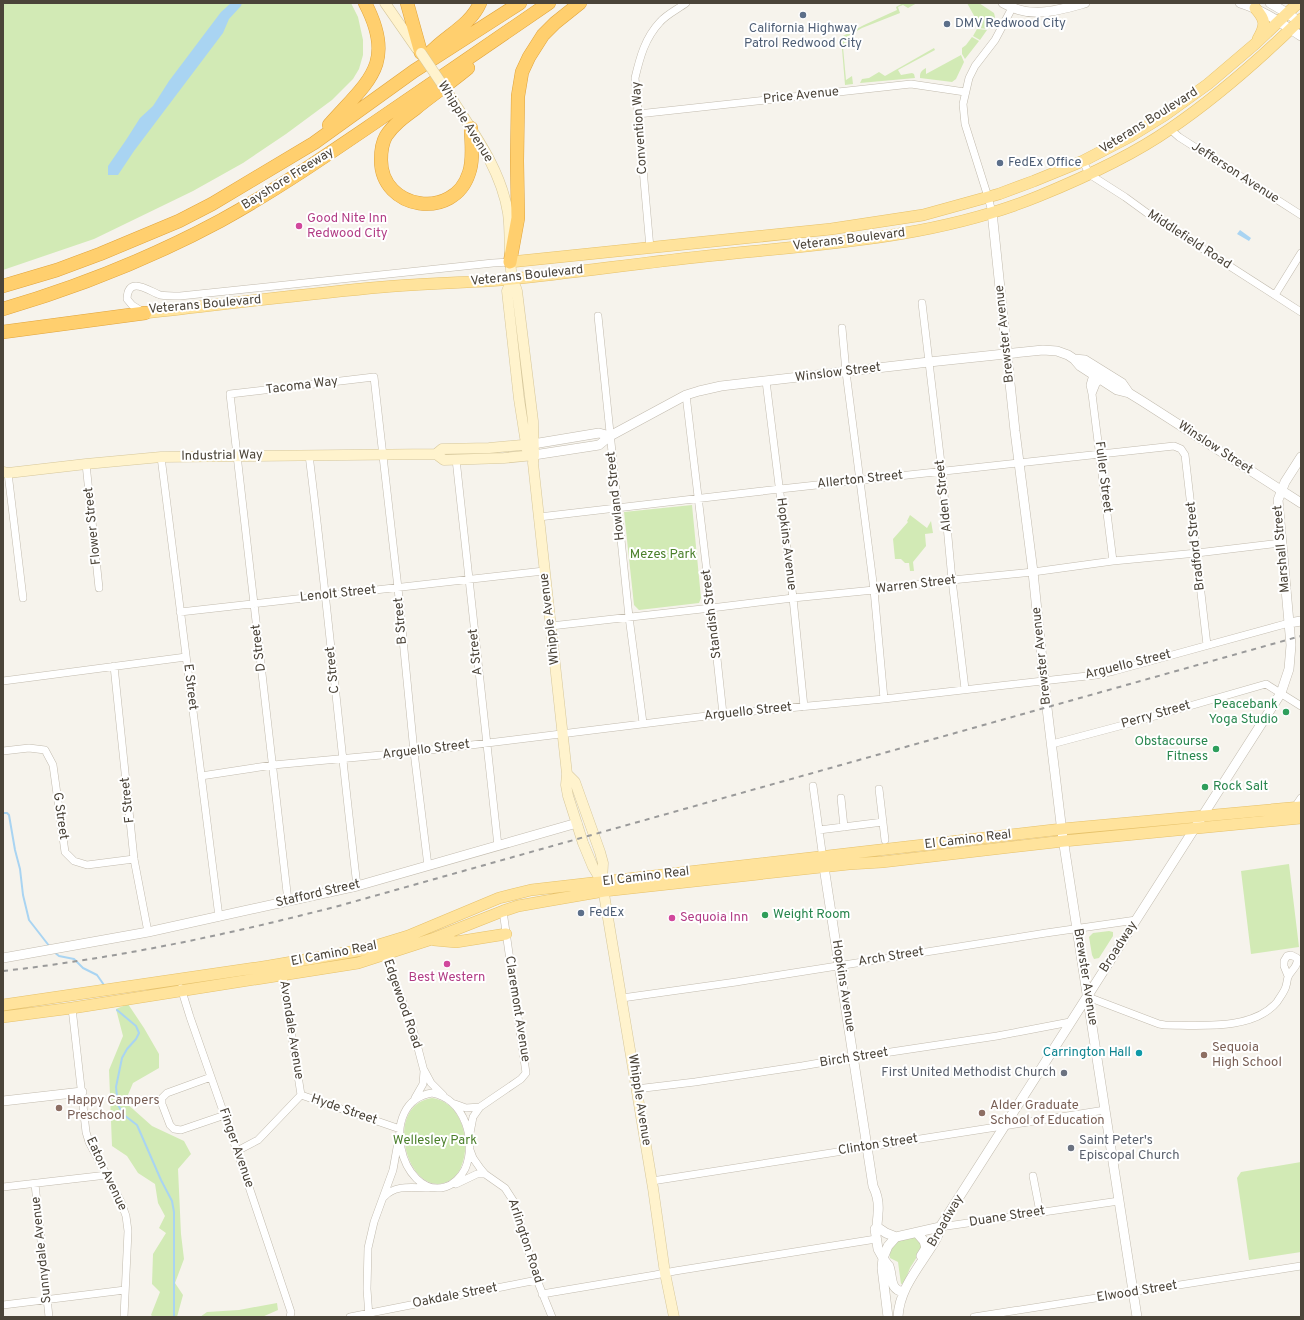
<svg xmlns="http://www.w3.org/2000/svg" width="1304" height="1320" font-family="Overpass,sans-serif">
<rect width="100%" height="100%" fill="#f6f3ec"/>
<path fill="#d2eab5" d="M3,3h348l7,14 5,23v15l-4,14 -6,10 -21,21 -46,34 -43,29 -50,28 -99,48 -91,31z
M903,3h14l-9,5 -5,-3 -5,2 2,6 -38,15 -19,11 6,3 -6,5 3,33 6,-4 1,8 -8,1 -4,-48 23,-12 33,-15 -1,-3z
M967,3h12l15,10 1,4 -6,12 -12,-1v-7z
M977,29l10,1 -7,10 -7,-4z
M972,37l7,4 -14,18 -3,-5v-6l4,-3z
M934,48l1,2 -37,20 3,5 11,-2 2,1 1,4 -55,5 2,-4 7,-1 10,-6 6,4z
M961,55l3,7 -8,17 -4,3 -32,-4c0,-6 1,-7 6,-10v6z
M692,505l9,93 -2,5 -60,7 -5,-5 -10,-93z
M910,515l17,13 4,-7 2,12 -8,1 1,12 -13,16 1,9h-4l-1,-8h-4l-4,-4h-6l-2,-20 15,-17 -1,-1z
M1289,864l10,83 -48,7 -10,-83z
M1109,931l4,1v4l-14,22 -5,1 -2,-4 -3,-18 4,-4z
M128,1004l16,24 15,26v14l-26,15 -8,19 27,24 32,15 7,13 -13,15 3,65 3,25 -9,24 8,12 -6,22h-24l-2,-2 9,-23 -8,-8 1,-30 13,-21 -7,-5 6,-12 -7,-13 -3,-19 -17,-11 -11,-17 -15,-10 -3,-76 14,-34 -7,-27z
M432,1098c30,4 40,44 29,69 -3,8 -10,14 -17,16 -38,11 -61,-78 -12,-85z
M1301,1162v90l-52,8 -12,-82 4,-6z
M912,1237c20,4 2,23 -2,31 -2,5 -4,10 -6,15l-3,1 -3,-22 -8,-4c-2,-16 9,-18 22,-21z
M277,1303l1,7 -16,7h-62l7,-5 32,-2z"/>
<path fill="#a9d4f2" d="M231,3h11l-1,3 -12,13 -6,14 -89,118 -16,24h-10v-9l18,-26 14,-22 13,-12 16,-25 52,-69z
M1240,230l11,8 -2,3 -12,-7z"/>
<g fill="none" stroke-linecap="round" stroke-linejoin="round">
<path stroke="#a9d4f2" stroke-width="2" d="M3,813h4l2,2 6,35 5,19 3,26 6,25 21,27
M54,952l5,4 15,3 9,9 14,7 7,10
M117,1010l19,16 3,7 -3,6 -9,10 -5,9 -6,29 2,18 6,10 13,10 24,55 11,21 2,11v105"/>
<g stroke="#c2bbae" stroke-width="8">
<path id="minor" d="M638,114l273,-30 54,8
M1170,129l9,8 122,78
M1083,161l6,13 36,23 22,16 154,99
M992,212l-4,-15 -23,-73 -2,-20 6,-26 6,-12 20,-26 17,-32
M650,248l-15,-170c5,-21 10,-40 25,-56 7,-8 18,-13 26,-19
M1275,295l26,-42
M922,303l20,169 10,108 13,109
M143,312l-11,-7 -5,-6c1,-24 22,-8 33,-4 7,1 13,1 20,1l313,-33 17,-1
M598,316l31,301 14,106
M842,328l4,44 28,218 10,109
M1093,375l-3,10 2,9 4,-10 4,-5
M766,381l27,217 11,109
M1092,394l21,167
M686,395l29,245 8,74
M309,455c18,143 31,287 48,431
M161,457l58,460
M456,459l42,387
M86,464l13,124
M8,473l15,125
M539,517l241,-28 394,-43 7,3 4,6 22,190
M180,612l364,-41
M551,626l160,-18 82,-10 81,-8 78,-10 81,-8 80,-11 84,-8 84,-10
M114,666l20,193 14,73
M3,681l183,-24
M1052,744l75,-20 139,-40 35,22
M3,751l26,-3 16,2 8,15 12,87 9,9 13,4 47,-6
M201,776l72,-11 141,-13 309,-38 161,-15 212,-24 18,-4 175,-48
M813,786l10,73
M879,789l6,51
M841,798l3,29
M1295,807l6,-9
M819,830l64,-8
M288,901l-58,-507 144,-17 24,211 16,164 14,114
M384,951l30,82 10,38 -1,13 -8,14
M282,972l19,123
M181,988l9,29 47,134 54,161 -1,5
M1088,997l71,27 6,1c34,0 88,6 112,-23 3,-5 8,-11 9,-16 1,-3 1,-6 2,-9 3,-7 11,-11 9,-19l-6,-3 -4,1 -3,5v5l4,10
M622,998l114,-16 310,-49 90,-13
M72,1008l14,124 3,10 32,60 5,14 2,15 -4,86
M424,1070l7,13 12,12
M211,1077l-44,16 -5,5v6l8,21 4,4 7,1 44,-15
M636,1089l59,-7 107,-16 29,-5 166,-25 73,-14
M432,1093c33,6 45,48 33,76 -4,8 -12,16 -20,18 -44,12 -69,-85 -13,-94z
M455,1104l11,4 14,-1
M470,1133l3,-16 7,-10 41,-28 5,-6 -23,-162
M470,1150l3,8 7,10 5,6 20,14 9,14 23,78 15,37
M237,1151l21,-11 43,-45 99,34
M1033,1176l7,36
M652,1181l453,-71
M35,1184l14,133
M456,1184l21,-10h8
M3,1187l104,-12
M384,1197c11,-13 30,-9 45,-9
M940,1227l179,-26
M542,1294l113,-19 20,-4 201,-32
M3,1305l122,-15
M350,1317l187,-37
M369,1317l-2,-28 1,-41 6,-26 19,-52 5,-28
M974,1317l327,-51"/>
</g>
<g stroke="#c2bbae" stroke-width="10">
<path id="tertiary" d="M1003,3c27,16 53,8 82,0
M1240,3c23,7 41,20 61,33
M1270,3l17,10 14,10
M992,212l23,219 18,141 14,136 15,124 75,485
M1074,359l11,1 37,23 7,10
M533,444l66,-11 11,3
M534,455l65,-10 11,-9 76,-41 13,-4 22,-5 208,-24 114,-12 14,1 11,4 6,4 6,7 37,24 12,3 13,8 159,102
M1289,623l12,-2
M824,867l49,319c4,8 6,18 5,27 0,5 -1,8 -1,14l-2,2 3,20 5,9 -1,10 6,49
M3,958l145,-26 209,-46 220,-63
M3,1101l79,-9
M877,1227l9,6 10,4 44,-10
M917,1233l7,8 2,7 -5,8
M896,1237l-8,9 -5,12c2,3 4,6 6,8 4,11 0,24 15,26
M898,1317c1,-25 17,-45 30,-65 5,-8 11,-15 12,-25l341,-534 8,-24 2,-24 -13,-145 7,-18 16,-25"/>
</g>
<g stroke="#d6c79b" stroke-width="11">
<path id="secondary" d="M385,3l32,46
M452,99c23,36 49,71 56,114 3,21 0,43 4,64 0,5 4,9 5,14l16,130 1,34 -1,8 34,311 -1,11 2,11 15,47 10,24 9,15
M512,279l-5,12 12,108 8,51
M436,454l8,6 60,-2 30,-3
M3,472l5,1 78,-9 75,-7 275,-3 6,-5 47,-1 44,-4
M567,774l8,8 25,70 3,11 -1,19 51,306 12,85 9,44"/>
</g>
<g stroke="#e6c16a" stroke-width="12">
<path id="primary" d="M1255,8c11,12 11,17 3,31
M510,262l321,-33 92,-14 76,-21 35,-13 49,-20 48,-25 34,-21 43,-31 47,-40 43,-41
M145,313c80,-9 159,-19 238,-26 43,-4 86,-4 129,-8 65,-7 130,-16 195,-23 112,-12 227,-17 332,-60 44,-18 91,-39 131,-67 47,-32 90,-70 131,-110
M434,940l22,2 50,-8
M3,1005l266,-39 93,-16 46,-14 91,-38 32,-8 531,-61 239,-22
M3,1017l69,-9 286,-45 74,-24 71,-28 15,-5 28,-5 58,-10 245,-27 33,-2 182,-21 237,-23"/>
</g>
<g stroke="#e0a43c" stroke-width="14">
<path id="motorway" d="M407,3l14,50
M430,53c15,-17 40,-27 50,-50
M468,68c-18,15 -36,27 -53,41 -11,8 -22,16 -29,27 -4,7 -5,16 -5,24 0,50 73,61 88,13 5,-14 2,-31 2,-45
M329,125c39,-44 68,-61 36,-122
M510,262l8,-44 -1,-57 1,-65 4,-24 7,-15 14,-22 12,-12 25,-20
M3,286l54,-16 43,-16 79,-33 33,-17 102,-61 100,-72 106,-68
M3,309c75,-22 148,-51 217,-88 53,-29 104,-64 154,-98 58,-40 117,-80 175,-120
M3,332l142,-19"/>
</g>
<use href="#minor" stroke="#fff" stroke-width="7"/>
<use href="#tertiary" stroke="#fff" stroke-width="9"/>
<use href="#secondary" stroke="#fff3cd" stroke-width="10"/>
<use href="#primary" stroke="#ffe39c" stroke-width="11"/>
<use href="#motorway" stroke="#ffcf6e" stroke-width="13"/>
<path stroke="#9a9a9a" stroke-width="2" stroke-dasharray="5 5" stroke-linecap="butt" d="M3,971c115,-13 228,-37 339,-66l959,-269"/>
<g stroke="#d6c79b" stroke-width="11" stroke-linecap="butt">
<path id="secondary-bridge" d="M421,53l31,46"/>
</g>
<use href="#secondary-bridge" stroke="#fff3cd" stroke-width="10"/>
</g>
<g fill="#5c6f8a" stroke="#fff" stroke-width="1.5">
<circle cx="803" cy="15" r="4"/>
<circle cx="947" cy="24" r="4"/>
<circle cx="1000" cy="163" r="4"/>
<circle cx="581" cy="913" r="4"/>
</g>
<g fill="#d1479c" stroke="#fff" stroke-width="1.5">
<circle cx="299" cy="226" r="4"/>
<circle cx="672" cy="918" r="4"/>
<circle cx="447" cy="964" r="4"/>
</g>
<g fill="#2e9e5b" stroke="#fff" stroke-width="1.5">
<circle cx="1286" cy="712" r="4"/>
<circle cx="1216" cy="749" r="4"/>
<circle cx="1205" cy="787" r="4"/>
<circle cx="765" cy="915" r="4"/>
</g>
<circle fill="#0f9aa8" stroke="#fff" stroke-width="1.5" cx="1139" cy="1053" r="4"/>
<g fill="#8d6e63" stroke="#fff" stroke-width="1.5">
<circle cx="1204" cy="1055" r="4"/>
<circle cx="59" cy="1108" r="4"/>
<circle cx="982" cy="1113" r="4"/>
</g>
<g fill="#6b7280" stroke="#fff" stroke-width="1.5">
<circle cx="1064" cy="1073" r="4"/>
<circle cx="1071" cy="1148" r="4"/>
</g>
<g text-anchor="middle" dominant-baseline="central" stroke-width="4" stroke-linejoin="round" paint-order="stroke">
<g font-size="13" fill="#4e5e75" stroke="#fff" text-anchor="start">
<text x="955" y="24">DMV Redwood City</text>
<text x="803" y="29" text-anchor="middle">California Highway<tspan x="803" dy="15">Patrol Redwood City</tspan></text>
<text x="1008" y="163">FedEx Office</text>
<text x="589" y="913">FedEx</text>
</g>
<g font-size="13" fill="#4b4439" stroke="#fff">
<text transform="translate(801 96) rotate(-6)">Price Avenue</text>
<text transform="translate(1149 121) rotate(-32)">Veterans Boulevard</text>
<text transform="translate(465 122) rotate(58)">Whipple Avenue</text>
<text transform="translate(640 128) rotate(-94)">Convention Way</text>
<text transform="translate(1235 173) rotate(33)">Jefferson Avenue</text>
<text transform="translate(288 179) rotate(-32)">Bayshore Freeway</text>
<text transform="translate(849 240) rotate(-7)">Veterans Boulevard</text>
<text transform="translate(1189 240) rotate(33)">Middlefield Road</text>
<text transform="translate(527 276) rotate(-6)">Veterans Boulevard</text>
<text transform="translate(205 305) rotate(-5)">Veterans Boulevard</text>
<text transform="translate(1005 334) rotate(-96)">Brewster Avenue</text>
<text transform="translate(838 373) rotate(-7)">Winslow Street</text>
<text transform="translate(302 386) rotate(-7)">Tacoma Way</text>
<text transform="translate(1215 448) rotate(33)">Winslow Street</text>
<text transform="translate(222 456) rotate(-1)">Industrial Way</text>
<text transform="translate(1103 477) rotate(83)">Fuller Street</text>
<text transform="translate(860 480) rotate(-6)">Allerton Street</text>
<text transform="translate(616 496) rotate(-96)">Howland Street</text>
<text transform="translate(944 496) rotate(-96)">Alden Street</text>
<text transform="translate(93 526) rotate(-96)">Flower Street</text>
<text transform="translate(786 544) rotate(83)">Hopkins Avenue</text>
<text transform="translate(1196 546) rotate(-96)">Bradford Street</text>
<text transform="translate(1282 549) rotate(-95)">Marshall Street</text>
<text transform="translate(916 585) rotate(-7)">Warren Street</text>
<text transform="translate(338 594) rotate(-6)">Lenolt Street</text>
<text transform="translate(712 614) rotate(-97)">Standish Street</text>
<text transform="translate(550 619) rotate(-97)">Whipple Avenue</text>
<text transform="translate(401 621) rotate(-95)">B Street</text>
<text transform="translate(259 648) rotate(-97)">D Street</text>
<text transform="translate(476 652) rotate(-96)">A Street</text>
<text transform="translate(1042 656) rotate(-96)">Brewster Avenue</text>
<text transform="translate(1128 665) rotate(-14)">Arguello Street</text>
<text transform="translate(333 670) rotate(-96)">C Street</text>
<text transform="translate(190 687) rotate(83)">E Street</text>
<text transform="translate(748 712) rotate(-6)">Arguello Street</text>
<text transform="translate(1156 715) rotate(-16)">Perry Street</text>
<text transform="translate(426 750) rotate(-7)">Arguello Street</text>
<text transform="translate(128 800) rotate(-96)">F Street</text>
<text transform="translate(60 816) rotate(82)">G Street</text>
<text transform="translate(968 840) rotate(-7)">El Camino Real</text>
<text transform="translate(646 877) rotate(-7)">El Camino Real</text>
<text transform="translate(318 894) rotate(-13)">Stafford Street</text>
<text transform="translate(1119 947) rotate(-57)">Broadway</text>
<text transform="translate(334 954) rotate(-11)">El Camino Real</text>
<text transform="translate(891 957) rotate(-9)">Arch Street</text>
<text transform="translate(1085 977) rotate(81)">Brewster Avenue</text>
<text transform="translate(843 986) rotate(81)">Hopkins Avenue</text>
<text transform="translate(402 1004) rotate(71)">Edgewood Road</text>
<text transform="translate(517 1009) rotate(81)">Claremont Avenue</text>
<text transform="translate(291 1030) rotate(81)">Avondale Avenue</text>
<text transform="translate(854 1058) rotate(-9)">Birch Street</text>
<text transform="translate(639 1100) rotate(81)">Whipple Avenue</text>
<text transform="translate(344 1110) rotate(19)">Hyde Street</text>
<text transform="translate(878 1145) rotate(-9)">Clinton Street</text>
<text transform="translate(236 1148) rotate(71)">Finger Avenue</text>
<text transform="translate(106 1174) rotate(65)">Eaton Avenue</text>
<text transform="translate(1007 1217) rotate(-9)">Duane Street</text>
<text transform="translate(946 1221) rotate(-60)">Broadway</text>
<text transform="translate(525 1241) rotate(72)">Arlington Road</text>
<text transform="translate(42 1250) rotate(-96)">Sunnydale Avenue</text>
<text transform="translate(1137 1292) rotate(-9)">Elwood Street</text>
<text transform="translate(455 1296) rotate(-11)">Oakdale Street</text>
</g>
<g font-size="13" fill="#b23c85" stroke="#fff" text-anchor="start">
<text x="307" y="219">Good Nite Inn<tspan x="307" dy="15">Redwood City</tspan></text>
<text x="680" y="918">Sequoia Inn</text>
<text x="447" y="978" text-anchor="middle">Best Western</text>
</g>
<g font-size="13" fill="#4a7f2a" stroke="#fff">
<text x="663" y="555">Mezes Park</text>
<text x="435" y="1141">Wellesley Park</text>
</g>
<g font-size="13" fill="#27864d" stroke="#fff" text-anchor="end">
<text x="1278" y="705">Peacebank<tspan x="1278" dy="15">Yoga Studio</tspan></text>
<text x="1208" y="742">Obstacourse<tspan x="1208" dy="15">Fitness</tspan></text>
<text x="1213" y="787" text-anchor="start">Rock Salt</text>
<text x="773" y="915" text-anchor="start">Weight Room</text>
</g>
<g font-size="13" fill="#785e54" stroke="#fff" text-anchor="start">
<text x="1212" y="1048">Sequoia<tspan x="1212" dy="15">High School</tspan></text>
<text x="67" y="1101">Happy Campers<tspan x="67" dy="15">Preschool</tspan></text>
<text x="990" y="1106">Alder Graduate<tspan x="990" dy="15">School of Education</tspan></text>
</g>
<g font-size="13" fill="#0d838f" stroke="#fff" text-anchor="end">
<text x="1131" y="1053">Carrington Hall</text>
</g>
<g font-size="13" fill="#5b616d" stroke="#fff" text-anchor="end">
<text x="1056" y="1073">First United Methodist Church</text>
<text x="1079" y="1141" text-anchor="start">Saint Peter's<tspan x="1079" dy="15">Episcopal Church</tspan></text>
</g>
</g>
<rect width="1304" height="1320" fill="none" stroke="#4b4439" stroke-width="8"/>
</svg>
